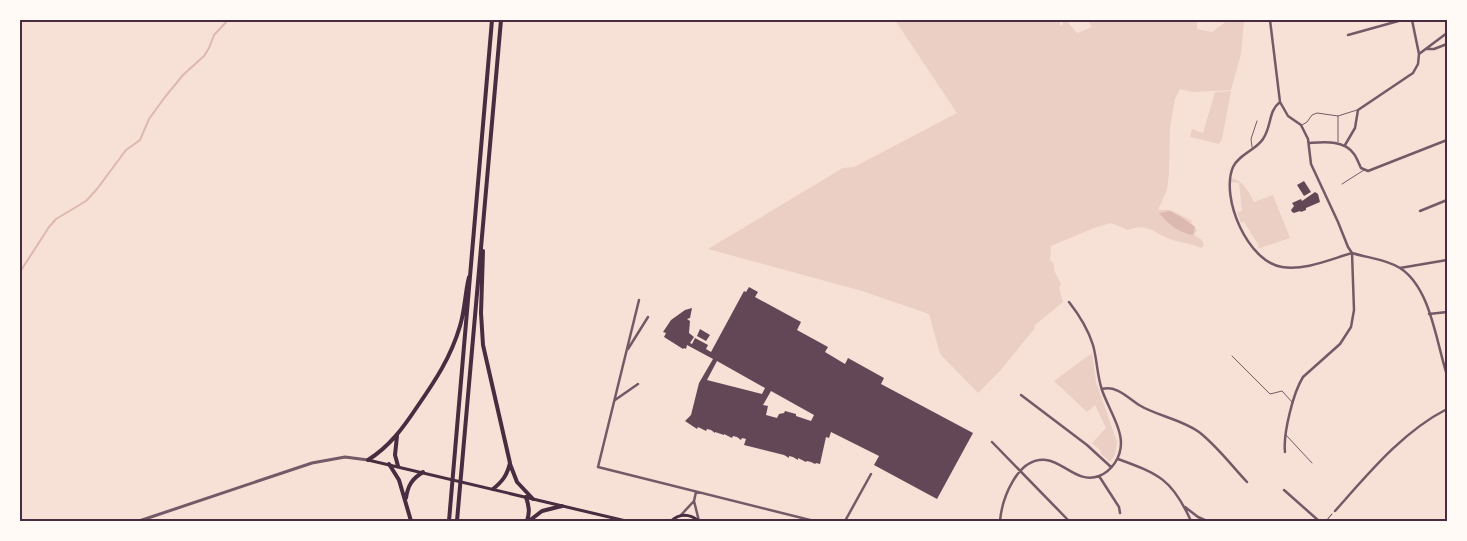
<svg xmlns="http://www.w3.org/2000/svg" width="1467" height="541" font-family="'PT Sans',sans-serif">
<rect width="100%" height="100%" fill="#f7e1d7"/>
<path fill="#ebcfc5" d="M895,20h165v6l3,-2v-4h3l11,13 15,-6 -5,-7h17l2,2 4,-2h87v9l15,3 16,-12h16l-3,34 -10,36 -39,2 -12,-3 -5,10 -5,28 -1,47 -2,16 -9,20h13l21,11 -1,2 6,7 -3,5 8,5 2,6 -3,2c-10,-5 -21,-5 -31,-9 -16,-6 -23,-17 -42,-9l-17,-7 -17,5 -43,18 -1,14 4,4v6l7,14 -2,4 4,14 -29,24 1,2 -35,43 -22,22 -38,-39 -11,-40 -67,-23 -154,-42 135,-81 11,-1 103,-54z
M1231,91l-9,48 -3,5 -29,-7 2,-8 11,4 12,-41z
M1231,178c12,2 18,14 23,24l19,-7 17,43 -33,11 2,-3 -15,-24 -3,1 -4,-11 5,-1 -3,-28 -8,-1z
M1092,353l4,29 21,60 -2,13 -5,7 -10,-9 1,-2 -9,-8 14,-15 -11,-23 -8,7 -33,-31z"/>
<path fill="#dcb8b0" d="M1170,211l11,6 14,10 -2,8c-14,-2 -25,-11 -34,-22z"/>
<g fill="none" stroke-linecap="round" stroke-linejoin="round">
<path stroke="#dcb8b0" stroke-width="2" d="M20,272l29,-45 7,-8 30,-18 11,-12 29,-39 14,-10 9,-21 16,-22 18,-22 21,-19 5,-8 5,-13 14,-15"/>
</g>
<path fill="#644757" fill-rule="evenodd" d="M1304,181l7,11 -7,4 -7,-11z
M1315,192l3,2 2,8 -14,6v2l-5,2 -1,-1 -6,2 -2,-1 -1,-2 3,-4 -2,-3 9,-4 1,2z
M749,287l9,5 -3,5 46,25 -4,8 31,17 -3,5 20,12 3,-6 36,20 -3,6 92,49 -36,66 -63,-34 5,-9 -48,-24 -2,6 -3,-1 -6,27 -4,-1 -1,1 -4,-2 -4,-1 -1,1 -8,-4v2l-5,-3 -4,-1v2l-5,-3 -40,-10 2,-6 -4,-1 -1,2 -4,-3 -4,-1 -1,2 -8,-4v1l-9,-3v1l-4,-3 -4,-1 -1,2 -8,-4 -1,2 -12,-8 6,-6 8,-32 14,-24 -26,-14 -1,4 -2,-1 -1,1 -19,-12 2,-4 -3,-1 8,-12 14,-10 7,-2 -2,10 -3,1 3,2 -1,12 5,4 -4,6 2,1 3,-6 13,7 -2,4 5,3 33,-61 2,1zM717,361l48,27 -3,6 -55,-14zM771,391l43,24 -3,6 -15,-5v-2l-11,-3 -1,2 -5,1 -2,4 -11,-3 2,-9 -5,-1z
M700,329l10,6 -4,6 -9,-5z"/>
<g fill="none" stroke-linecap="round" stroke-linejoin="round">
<path stroke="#4a2c40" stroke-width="1" d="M1326,521l6,-7"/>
<path stroke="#755966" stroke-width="1" d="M1302,125l5,-3 5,-7 5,-2 21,3 19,-6
M1338,142v-26
M1252,147l-1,-8 6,-18
M1342,184l22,-14
M1232,356l38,38 12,-3 11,12
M1286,435l26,28"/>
<path stroke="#755966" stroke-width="2.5" d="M1270,20l10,82 8,14 13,9 7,14 3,25 27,58 10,25 4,6c16,5 34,6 48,15 31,20 36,74 47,107
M1412,20l7,34
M1348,35l54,-15
M1427,49h7l13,-5
M1280,102c-12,9 -8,24 -17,37 -7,11 -24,15 -30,28 -13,31 15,95 49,100 22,4 49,-8 70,-14
M1310,143c15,-1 34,-3 44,11 3,4 5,10 7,14l7,3 79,-31
M1345,145l10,-17 3,-18 55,-37 5,-9 1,-10 28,-21
M1420,211l27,-11
M1400,268l47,-8
M639,300l-41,167 216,54
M1429,314l18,-2
M628,349l20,-32
M1102,389c14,-4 25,8 37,16 18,11 42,14 60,27 18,14 32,33 48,50
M1021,395l66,50 24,22
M615,400l23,-16
M992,442l77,79
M1285,452c-2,-18 8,-59 18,-75l37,-33 11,-17 3,-17 -2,-57
M1118,459c41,15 54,20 73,62
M1099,476l20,31 1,6
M1284,490l35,31
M694,501l5,20
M1185,507l13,10 9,4
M1335,511c33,-37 67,-79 112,-102
M681,515l13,-14 2,-9
M845,521l26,-47
M1000,521c2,-22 17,-64 46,-61 18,2 32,24 53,16 13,-5 22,-19 22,-33 0,-16 -14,-38 -19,-53 -5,-15 -5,-31 -9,-45 -5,-16 -13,-29 -24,-43"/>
<path stroke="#755966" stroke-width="3" d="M139,521l173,-58 33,-6 23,3"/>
<path stroke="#4a2c40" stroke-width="3" d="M368,460l258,61
M671,521c9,-8 19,-7 28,0"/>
<path stroke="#4a2c40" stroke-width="4" d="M483,251l-2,62 2,32 27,118c-3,12 -7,18 -17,26
M397,436l-2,19 3,11
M368,460c22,-14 35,-32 49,-53 18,-26 34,-50 43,-81 5,-16 5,-33 9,-49
M389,464l10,16 12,41
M510,464l7,18 16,17
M526,497c3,9 4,15 1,24
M406,498c2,-13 6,-19 17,-26
M449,521l43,-501
M457,521l44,-501
M529,521l13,-10 20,-5"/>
</g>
<rect width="1467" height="541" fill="none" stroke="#fffaf5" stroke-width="42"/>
<rect x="21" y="21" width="1425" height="499" fill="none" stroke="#4a2c40" stroke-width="2"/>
</svg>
